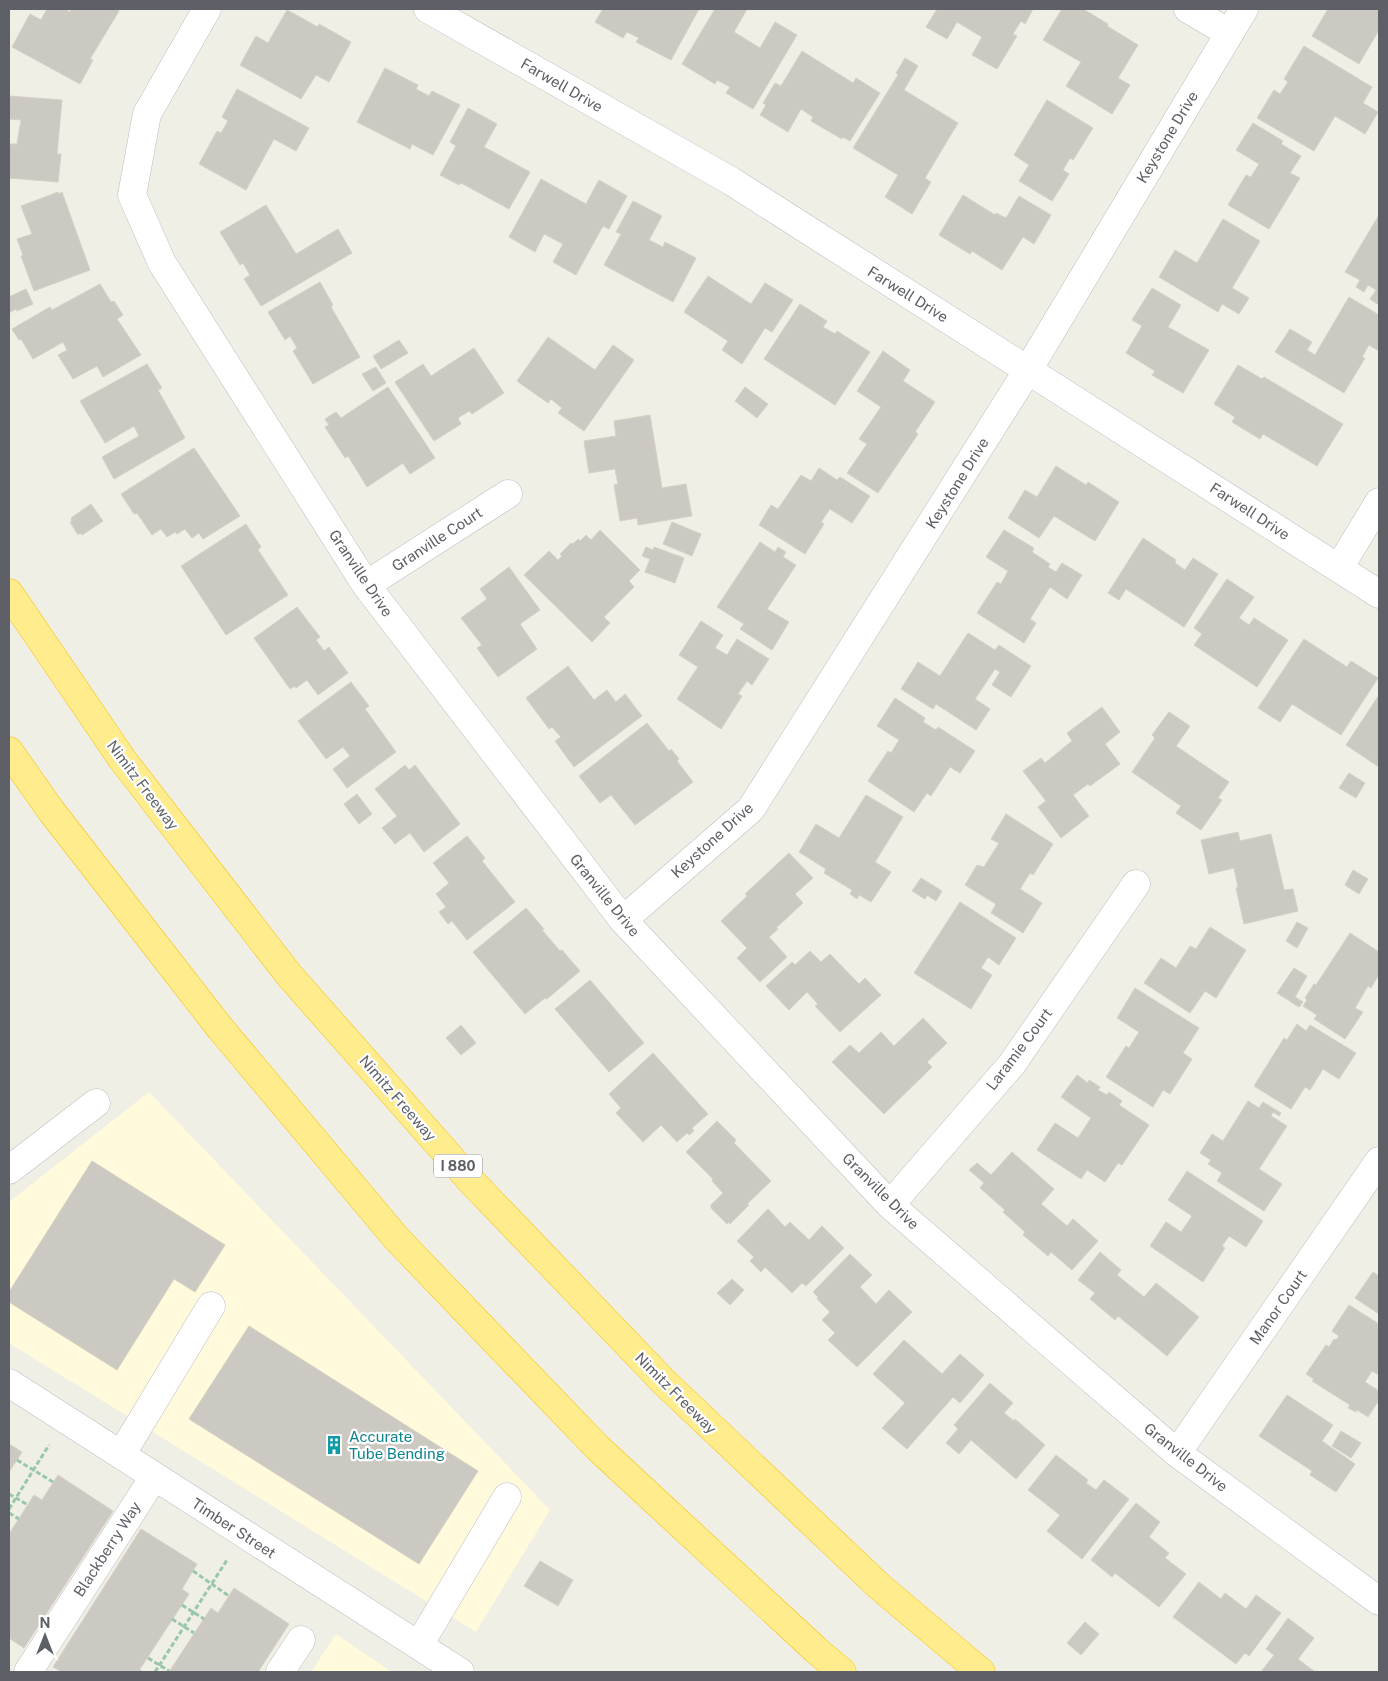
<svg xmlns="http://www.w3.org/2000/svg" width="1388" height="1681" font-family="'Public Sans',sans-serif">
<rect width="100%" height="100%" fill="#f0efe5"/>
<path fill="#fffadb" d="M149,1092l401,418 -74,122 -467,-289v-141z
M336,1634l56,38h-81z"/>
<path fill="#cbc9c2" stroke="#d5d1c3" d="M47,9h18l5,3 1,-3h44l4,2 -29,48 3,1 -13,24 -68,-37 18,-33 11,6z
M603,9h96l-28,51 -35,-18 3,-4 -12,-6 -4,6 -28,-16z
M715,9h32l-13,23 26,16 15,-26 22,13 -44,74 -27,-16 4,-6 -13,-7 -2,4 -33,-20z
M937,9h96l-8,15 -4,-3 -8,13 4,2 -20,33 -25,-14 10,-18 -25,-15 -10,17 -21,-12z
M1062,9h21l25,15 -1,2 31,19 -20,33 12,7 -18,29 -46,-28 15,-24 -38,-22z
M1328,9h51v21l-20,34 -47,-28z
M287,10l31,17 1,-3 32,18 -22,40 -13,-7 -15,24 -61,-34 16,-29 12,7z
M1304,46l68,41 -9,16 15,9 -13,22 -30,-18 -21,35 -57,-33 17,-28 6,4 8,-12 -4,-3z
M802,51l51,32 3,-5 24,15 -30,48 -7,-4 -1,2 -31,-18 2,-4 -12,-8 -13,23 -28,-17 6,-10 -3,-2 12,-20 6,3z
M905,58l13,8 -14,24 54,33 -33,55 6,4 -19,32 -27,-17 13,-22 -45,-27 45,-73 -2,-2z
M385,68l33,17 -2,4 13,7 3,-5 28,14 -27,50 -21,-11 -2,5 -53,-27z
M237,89l72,39 -13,23 -22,-12 -28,51 -47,-26 18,-33 4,2 7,-12 -6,-4z
M9,96l53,4 -5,54h4l-3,28 -49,-4v-34h8l4,-24 -12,-1z
M1047,100l46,28 -20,32 -3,-2 -7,12 6,4 -17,27 -33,-20 10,-16 -15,-10z
M468,108l29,16 -13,23 46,25 -21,37 -48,-26 -2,2 -19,-10 16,-29 -6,-4z
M1253,123l30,18 -2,3 20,12 -11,17 10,5 -31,51 -41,-24 18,-30 5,2 8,-13 -23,-14z
M541,179l45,25 13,-24 28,16 -18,33 -6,-3 -27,49 -23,-13 10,-18 -19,-10 -9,18 -26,-15z
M58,192l1,2 3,-2 28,78 -56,21 -13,-35 2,-1 -6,-16 15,-5 -11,-28z
M963,195l32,20 1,-2 10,5 13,-22 32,19 -17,29 -11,-7 -21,33 -30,-19 -2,3 -31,-19z
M633,201l29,15 -13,24 14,7 2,-5 31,16 -23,44 -69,-37 17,-31 -5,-2z
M266,205l30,49 42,-25 14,24 -91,53 -17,-27 6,-4 -7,-12 -3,2 -20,-33z
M1379,215v90l-9,-6 6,-9 -8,-5 -4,7 -8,-5 4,-7 -15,-8z
M1223,219l37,22 -28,47 17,10 -10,16 -17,-10 -4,8 -59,-35 16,-27 22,13z
M708,276l43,28 14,-21 28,17 -21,32 -7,-4 -23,36 -20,-14 6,-9 -44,-29z
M320,282l13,23 -2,2 29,50 -47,27 -20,-33 4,-3 -7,-12 -5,4 -17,-28z
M100,284l11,18 3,-1 9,14 -6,4 24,36 -38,22 -6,-11 -24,13 -15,-24 9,-5 -4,-8 -30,17 -12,-20 -2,1 -7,-11 38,-22 2,3z
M1152,288l29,17 -13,22 41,23 -26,43 -31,-18 3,-4 -29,-18 16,-27 -10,-6z
M26,289l7,15 -16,7 -1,-2 -7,4v-18l2,1z
M1349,297l30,18v36l-10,-6 -7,12 3,1 -21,35 -69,-41 15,-23 22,13 -5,8 8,5z
M800,304l27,17 -4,6 12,7 2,-3 33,21 -35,53 -71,-46z
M548,337l47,33 18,-25 21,15 -50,71 -26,-18 4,-5 -11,-9 -3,4 -31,-22z
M399,340l9,13 -27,16 -8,-13z
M474,348l30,45 -32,21 -3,-3 -11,7 3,6 -27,17 -39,-59 28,-18 8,12z
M883,351l27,19 -7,11 32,21 -20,30 3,2 -40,59 -31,-20 20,-29 -8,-5 22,-32 -24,-16z
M147,364l15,24 -4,2 27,48 -71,41 -12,-22 37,-21 -5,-10 -29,17 -25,-42z
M1238,365l24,14 2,-2 79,47 -26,42 -54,-32 -3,5 -28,-17 3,-5 -21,-13z
M376,367l10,16 -13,8 -11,-17z
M388,387l47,71 -25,16 -7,-11 -36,24 -19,-31 -3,2 -20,-31 4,-2 -4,-6 11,-7 5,6z
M745,387l23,17 -11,14 -22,-17z
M650,415l12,73 24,-4 6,32 -54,9 -1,-7 -17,3 -6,-36 4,-1 -3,-15 -26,4 -5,-32 32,-5 -2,-15z
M194,448l46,68 -37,23 -4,-6 -7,5 -7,-9 -8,5 -2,-2 -8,5 -6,-8 -9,6 -15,-22 -3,1 -13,-20z
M1056,466l30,19 2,-3 31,20 -24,39 -41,-25 -15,22 -31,-20 17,-28 12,7z
M819,468l18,12 3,-3 30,19 -18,27 -22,-14 -9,13 3,2 -19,30 -46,-29 12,-20 7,4 23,-34 10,6z
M91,504l12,17 -21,14 -2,-2 -2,2 -8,-13 2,-1 -1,-3z
M672,522l29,12 -9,22 -29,-12z
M246,524l15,23 -3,3 30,45 -62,40 -45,-69z
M600,530l40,40 -11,11 5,6 -30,30 6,6 -18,19 -68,-67 25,-24 9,9 4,-4 -2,-2 11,-11 2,1 5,-5 2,2 6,-6 5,5z
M1004,530l30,18 -2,4 18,12 -2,3 8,5 6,-9 20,12 -15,24 -17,-12 -20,32 6,4 -12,20 -47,-30 20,-31 4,2 7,-13 -22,-14z
M1143,538l33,22 -1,3 10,7 8,-12 25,16 -34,53 -58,-38 -7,11 -11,-7z
M760,542l15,10 3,-5 8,5 -3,5 13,8 -29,44 22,13 -17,28 -32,-21 4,-5 -27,-17z
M646,547l7,3 1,-3 30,11 -9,25 -30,-11 5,-13 -8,-3z
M509,567l31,43 -20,14 17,25 -39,28 -21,-29 5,-3 -21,-27 26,-19 -7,-10z
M1227,579l27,18 -15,21 10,7 5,-7 34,22 -31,47 -63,-42 8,-11 -8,-6z
M297,607l23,30 -4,3 8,11 5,-4 19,26 -30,22 -11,-15 -11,8 -1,-2 -5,3 -36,-51z
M701,621l22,14 -8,13 12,7 10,-16 32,20 -17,26 -5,-4 -9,13 4,2 -21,33 -44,-30 21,-32 -19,-12z
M968,633l27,17 4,-5 32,21 -20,31 -19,-12 8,-13 -5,-3 -20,30 15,10 -14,21 -40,-26 -3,5 -32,-20 17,-27 22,14z
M1304,639l43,28 4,-6 27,17 -37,57 -49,-31 -12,18 -22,-14z
M568,666l26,34 13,-10 9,12 9,-8 17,22 -68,51 -19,-26 6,-4 -9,-10 -3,2 -23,-31z
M351,682l18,24 -4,3 31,43 -49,36 -14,-19 17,-13 -7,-9 -17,12 -28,-38z
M1379,695v72l-33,-22z
M895,698l30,20 -2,4 13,8 2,-3 37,24 -15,22 -10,-6 -19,29 -4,-3 -13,19 -46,-31 20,-30 3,2 8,-13 -22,-14z
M1102,707l18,25 -15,12 15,20 -30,22 -2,-2 -15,11 16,21 -28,22 -23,-31 8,-6 -23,-30 18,-13 4,5 27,-22 -5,-8z
M1169,712l21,14 -14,20 53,36 -11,16 4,2 -21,30 -25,-17 5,-7 -49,-34 23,-34 -3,-3z
M647,723l22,28 2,-2 8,10 -2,2 16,21 -58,43 -24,-30 -11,8 -21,-27z
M405,765l4,5 6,-5 45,59 -36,28 -14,-19 -15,11 -13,-16 15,-12 -22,-27z
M1349,773l16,10 -9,15 -17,-10z
M357,794l15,20 -13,10 -15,-20z
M866,795l37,22 -28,45 16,10 -20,30 -12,-7 -2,4 -7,-5 2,-4 -28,-17 2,-4 -27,-17 17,-28 23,14z
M1006,814l47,30 -20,31 -3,-2 -10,16 22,14 -19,30 -32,-20 5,-9 -31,-19 12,-20 7,2 15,-24 -8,-4z
M1238,832l2,9 31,-7 13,56 9,-1 5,22 -54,13 -8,-36 2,-1 -4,-19 -25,6 -8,-34z
M467,836l18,22 -3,3 33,41 -48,38 -15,-19 -4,3 -9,-12 7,-5 -10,-13 13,-11 -16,-20z
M789,853l24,25 -18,16 8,9 -27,25 2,1 -9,8 18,20 -27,25 -23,-24 10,-10 -26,-27 26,-25 -2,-2z
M1353,870l15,9 -9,15 -14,-9z
M921,878l21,13 -6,10 -9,-6 -2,4 -13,-8z
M960,902l56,36 -17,27 -11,-8 -7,11 11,7 -21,34 -57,-36z
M526,908l18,21 -2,1 18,21 2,-1 18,21 -33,28 -2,-1 -20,16 -52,-62z
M1297,922l11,6 -11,20 -11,-7z
M1210,927l36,23 -30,48 -11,-7 -15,22 -46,-30 17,-25 15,10 14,-22 6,3z
M1350,933l29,19v22l-8,14 -3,-2 -13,22 8,4 -18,27 -31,-20 3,-4 -14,-9 4,-6 -2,-2 9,-14 2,1z
M810,951l11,11 9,-8 29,30 6,-6 16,17 -41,37 -25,-26 3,-2 -11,-12 -18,18 -23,-24 26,-24 3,3z
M1294,968l13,8 -12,21 8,5 -4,5 -22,-14z
M590,980l54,63 -35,29 -54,-63z
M1135,988l64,40 -16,25 9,6 -22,35 -7,-4 -10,17 -47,-30 20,-31 3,2 10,-16 -22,-14z
M923,1018l24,25 -20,19 5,5 -48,47 -52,-52 18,-17 9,8 22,-21 13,14z
M1297,1024l9,7 4,-6 46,28 -17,26 -16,-10 -13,21 -5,-3 -14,22 -37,-23 30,-48 3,2z
M461,1025l15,18 -15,12 -15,-17z
M653,1053l55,61 -16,14 2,3 -5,4 -2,-2 -10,9 -16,-17 -18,17 -27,-29 5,-5 -12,-14z
M1077,1075l11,8 1,-3 11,7 -2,3 9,5 2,-3 13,9 -3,4 30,20 -27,40 -4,-2 -13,19 -18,-12 -6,9 -44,-29 18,-27 23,15 13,-20 -30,-21z
M1248,1101l11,7 4,-6 18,11 -2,3 -6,-4 -2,4 16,10 -28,43 23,15 -18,27 -47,-30 5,-8 -14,-9 3,-4 -11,-7 12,-19 11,7z
M717,1121l19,19 -2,3 37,38 -24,23 2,1 -19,19 -1,-2 -2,2 -16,-16v-3l12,-12 -11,-12 1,-2 -27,-27z
M1012,1152l42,37 -13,15 26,22 6,-7 25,22 -26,29 -21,-18 -3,4 -25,-21 2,-3 -22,-20 2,-2 -25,-22 4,-5 -15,-13 8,-7 14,12z
M92,1161l133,84 -30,47 -21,-13 -57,91 -108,-68v-10z
M1187,1171l76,50 -17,26 -17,-11 -7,10 3,2 -22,34 -53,-36 16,-24 15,10 11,-16 -24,-16z
M768,1209l17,18 5,-5 19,18 13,-14 22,22 -38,38 -4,-3 -10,10 -27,-26 -4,5 -11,-11 4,-4 -17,-16z
M1100,1252l21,18 -4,5 27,22 12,-14 43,34 -32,39 -49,-40 -3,4 -25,-21 5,-6 -17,-13z
M850,1254l22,21 -12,12 16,17 13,-14 23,22 -55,55 -29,-27 7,-7 -13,-13 8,-8 -13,-13 1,-2 -5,-5z
M1373,1272l6,4v38l-24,-16z
M732,1279l12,11 -14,15 -13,-12z
M1349,1305l30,19v51l-7,-4 -7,11 14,9v9l-11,17 -11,-7 -1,2 -8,-4 2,-3 -38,-24 2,-2 -8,-5 20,-29 3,2 5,-8 2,1 3,-4 -7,-5z
M249,1326l229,145 -59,93 -230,-145z
M904,1340l38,34 18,-20 24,21 -24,28 -7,-6 -46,52 -25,-21 23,-25 -32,-29z
M990,1383l23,20 -9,10 10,8 1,-2 30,26 -29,34 -45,-39 -12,14 -13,-11 12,-14 -4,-4z
M1287,1395l46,30 -11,16 33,23 -19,28 -26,-17 2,-4 -53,-35z
M1341,1431l20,12 -10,15 -19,-12z
M9,1444l13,8 -13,20z
M1056,1455l32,25 -2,3 10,7 8,-10 25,19 -47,60 -35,-28 13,-16 -32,-25z
M58,1475l55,36 -89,137 -15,-10v-104l25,-39 8,5z
M1136,1503l24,19 -11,15 20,16 -4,5 21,16 -27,33 -44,-34 -3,4 -21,-17z
M141,1529l56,35 -15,25 7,5 -51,78h-76l-9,-5z
M540,1561l33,19 -15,26 -34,-20z
M1199,1582l22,17 4,-6 21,16 10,-14 25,18 -32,43 -4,-3 -9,11 -63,-47z
M234,1588l55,36 -31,48h-89l42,-64 7,5z
M1288,1618l26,20 -16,21 17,13h-54l13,-17 -8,-6z
M1085,1622l14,12 -18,21 -14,-12z"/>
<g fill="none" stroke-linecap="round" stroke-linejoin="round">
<g stroke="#bdbec4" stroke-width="29">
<path id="minor" d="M207,9l-60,105 -15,81 30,68 204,322 257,335 267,285 287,248 202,148
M428,9l303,172 648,413
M1188,9l41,24
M1339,568l40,-66
M366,585l142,-91
M623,920l128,-111 277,-439 216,-361
M9,1170l87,-67
M890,1205l122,-141 124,-180
M9,1383l451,289
M1177,1453l202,-292
M121,1455l90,-149
M419,1645l88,-148
M28,1672l126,-195
M280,1672l21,-32"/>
</g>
<g stroke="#f5bf00" stroke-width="29">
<path id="highway" d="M9,593l113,166 167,216 182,206 193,201 216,205 101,85
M9,751l43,61 168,216 177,211 201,209 218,202 26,22"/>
</g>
<path stroke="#98c7aa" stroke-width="3" stroke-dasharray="5 2.5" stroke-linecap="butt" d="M17,1460l36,22
M9,1494l19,11
M9,1509l40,-64
M9,1513l10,6
M193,1571l36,25
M182,1605l22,14
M172,1619l22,14
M148,1658l21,13
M139,1671l2,1
M155,1672l72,-112"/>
<use href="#minor" stroke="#fff" stroke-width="28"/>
<use href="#highway" stroke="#ffed8d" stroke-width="28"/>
</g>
<defs>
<g id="building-bare" transform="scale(1.5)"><path d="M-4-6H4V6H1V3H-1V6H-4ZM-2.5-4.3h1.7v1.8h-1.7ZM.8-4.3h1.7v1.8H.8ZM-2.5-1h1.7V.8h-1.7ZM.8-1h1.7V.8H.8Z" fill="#0f9aa8" stroke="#fff" stroke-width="2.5" paint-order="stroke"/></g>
</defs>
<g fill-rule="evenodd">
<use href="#building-bare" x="334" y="1445"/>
</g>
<g text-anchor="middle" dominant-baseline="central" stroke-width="4.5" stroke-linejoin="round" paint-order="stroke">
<rect fill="#fff" stroke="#8e9094" stroke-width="1" x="434" y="1154.5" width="48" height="23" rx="4"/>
<g font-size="14" font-weight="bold" fill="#5d6066">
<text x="458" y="1166">I 880</text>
</g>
<g font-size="15" fill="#5d6066" stroke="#fff">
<text transform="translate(562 85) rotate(30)">Farwell Drive</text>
<text transform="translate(1167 137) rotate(-59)">Keystone Drive</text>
<text transform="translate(908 294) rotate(32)">Farwell Drive</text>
<text transform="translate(957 483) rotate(-58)">Keystone Drive</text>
<text transform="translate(1250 511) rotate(33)">Farwell Drive</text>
<text transform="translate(437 539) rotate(-33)">Granville Court</text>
<text transform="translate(361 573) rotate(56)">Granville Drive</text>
<text transform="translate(143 785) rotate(53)">Nimitz Freeway</text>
<text transform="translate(712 840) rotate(-42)">Keystone Drive</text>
<text transform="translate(605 895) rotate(51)">Granville Drive</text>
<text transform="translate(1019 1049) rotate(-53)">Laramie Court</text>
<text transform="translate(398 1098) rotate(49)">Nimitz Freeway</text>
<text transform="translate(881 1191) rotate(45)">Granville Drive</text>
<text transform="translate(1278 1307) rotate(-55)">Manor Court</text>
<text transform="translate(676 1393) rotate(45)">Nimitz Freeway</text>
<text transform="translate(1186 1457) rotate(38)">Granville Drive</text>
<text transform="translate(234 1528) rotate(33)">Timber Street</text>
<text transform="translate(107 1549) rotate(-57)">Blackberry Way</text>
</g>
<g font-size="15" fill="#0d838f" stroke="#fff" text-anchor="start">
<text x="349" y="1436">Accurate<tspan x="349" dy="17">Tube Bending</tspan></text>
</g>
</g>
<rect width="1388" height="1681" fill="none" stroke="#5d6066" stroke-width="20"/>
<g transform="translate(45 1636)" stroke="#ffffff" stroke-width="4" paint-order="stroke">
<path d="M0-4L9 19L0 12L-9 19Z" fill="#5d6066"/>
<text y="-8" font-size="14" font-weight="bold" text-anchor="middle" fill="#5d6066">N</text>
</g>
</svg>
